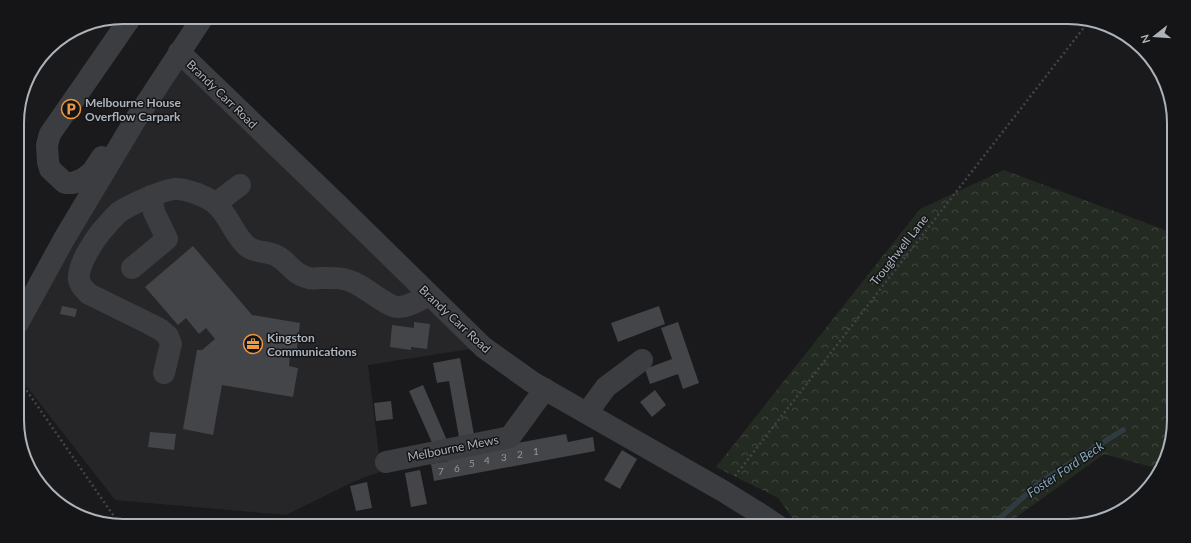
<svg xmlns="http://www.w3.org/2000/svg" width="1191" height="543" font-family="Lato,sans-serif">
<defs>
<pattern id="forest-crowns" width="20" height="18" patternUnits="userSpaceOnUse"><rect width="20" height="18" fill="#222a21"/><path d="M2 6a3 3 0 1 1 6 0M12 15a3 3 0 1 1 6 0" fill="none" stroke="#3f463f"/></pattern>
</defs>
<rect width="100%" height="100%" fill="#1a1a1c"/>
<path fill="#262629" d="M179,52l304,295 -115,18 13,107 -16,5 -16,7 -63,31 -171,-15 -97,-125v-52z"/>
<path fill="url(#forest-crowns)" d="M1004,170l169,63 1,187 -8,41 -7,8 -55,-15 -100,72h-206l-20,-28 -62,-31 204,-258z"/>
<g fill="none" stroke-linecap="round" stroke-linejoin="round">
<path stroke="#2f3b40" stroke-width="5.5" d="M1167,401l7,-7
M991,526l49,-44 83,-52"/>
</g>
<path fill="#444549" d="M193,246l59,69 48,8 -4,33 -6,-1 -1,11 9,2 -5,29 -71,-12 -9,50 -30,-6 14,-79h5l13,-11 -9,-11 -7,6 -13,-16 -8,7 -33,-38z
M62,306l15,3 -2,8 -15,-3z
M659,306l6,18 -47,18 -7,-19z
M414,322l16,2 -3,25 -16,-2v3l-21,-3 2,-22 22,3z
M678,322l21,61 -16,6 -5,-15 -28,10 -5,-15 27,-10 -11,-31z
M460,358l15,82 -15,3 -11,-62 -12,2 -4,-20z
M423,385l26,60 -15,2 -25,-56z
M655,390l11,15 -14,12 -12,-15z
M391,401l2,18 -17,2 -2,-18z
M150,432l26,2 -2,16 -26,-3z
M566,434l2,8 25,-5 2,14 -161,30 -3,-17 17,-3 -1,-5z
M622,450l15,9 -17,30 -16,-9z
M420,470l7,34 -16,3 -6,-34z
M367,482l5,26 -16,3 -6,-25z"/>
<g fill="none" stroke-linecap="round" stroke-linejoin="round">
<path stroke="#414448" stroke-width="2.5" stroke-dasharray="2 3" stroke-linecap="butt" d="M18,378l102,147
M735,476l354,-455"/>
<path stroke="#3b3d41" stroke-width="22" d="M179,52l159,153 145,142 49,35 191,109 34,21 21,14
M102,157l-10,15 -9,7 -10,4h-8l-15,-14 -2,-7 -1,-17 3,-11 81,-117
M217,204l6,-6 17,-13
M132,268l35,-29 -13,-27 -3,-16
M18,323l46,-84 70,-117 69,-105
M164,373l7,-29 -3,-8 -7,-6 -11,-6 -61,-30c-4,-4 -9,-8 -10,-14 -2,-16 18,-45 29,-56 3,-4 7,-8 10,-11 11,-8 43,-22 56,-24 12,-1 35,8 44,17 12,12 17,31 30,41 8,6 21,4 29,9 13,7 15,18 32,22 4,1 8,0 12,0 12,0 21,-1 32,4 12,5 35,25 45,25 11,0 21,-7 31,-12
M587,413l19,-26 36,-27
M386,462l124,-25 35,-48"/>
</g>
<defs>
<g id="parking-ring" transform="scale(1)"><circle r="9.5" fill="#151517" stroke="#f0983d" stroke-width="1.5"/><path d="M-3.5-5.5H1a3.5 3.5 0 0 1 0 7H-1V5.5H-3.5ZM-1-3.4V-.6H.8a1.4 1.4 0 0 0 0-2.8Z" fill="#f0983d"/></g>
<g id="office-ring" transform="scale(1)"><circle r="9.5" fill="#151517" stroke="#f0983d" stroke-width="1.5"/><path d="M-6-3h4V-5.5h4V-3h4V5H-6ZM-1-4.5V-3h2v-1.5ZM-6 0V1H6V0Z" fill="#f0983d"/></g>
</defs>
<g fill-rule="evenodd">
<use href="#parking-ring" x="71" y="109"/>
<use href="#office-ring" x="253" y="344"/>
</g>
<g text-anchor="middle" dominant-baseline="central" stroke-width="3" stroke-linejoin="round" paint-order="stroke">
<g font-size="10" fill="#92989e">
<text x="536" y="451">1</text>
<text x="520" y="454">2</text>
<text x="504" y="457">3</text>
<text x="487" y="460">4</text>
<text x="472" y="463">5</text>
<text x="457" y="468">6</text>
<text x="441" y="471">7</text>
</g>
<g font-size="12" fill="#acb3bb" stroke="#151517">
<text transform="translate(222 94) rotate(44)">Brandy Carr Road</text>
<text transform="translate(899 250) rotate(-52)">Troughwell Lane</text>
<text transform="translate(455 319) rotate(43)">Brandy Carr Road</text>
<text transform="translate(453 448) rotate(-11)">Melbourne Mews</text>
</g>
<g font-size="12" font-weight="bold" fill="#acb3bb" stroke="#151517" text-anchor="start">
<text x="85" y="102">Melbourne House<tspan x="85" dy="14">Overflow Carpark</tspan></text>
<text x="267" y="337">Kingston<tspan x="267" dy="14">Communications</tspan></text>
</g>
<g font-size="13" font-style="italic" fill="#84a6b5" stroke="#151517">
<text transform="translate(1065 469) rotate(-34)">Foster Ford Beck</text>
</g>
</g>
<path d="M0 0H1191V543H0ZM123 24H1068A99 99 0 0 1 1167 123V420A99 99 0 0 1 1068 519H123A99 99 0 0 1 24 420V123A99 99 0 0 1 123 24Z" fill="#151517" fill-rule="evenodd"/>
<path fill="none" stroke="#acb3bb" stroke-width="2" d="M123 24H1068A99 99 0 0 1 1167 123V420A99 99 0 0 1 1068 519H123A99 99 0 0 1 24 420V123A99 99 0 0 1 123 24Z"/>
<g transform="translate(1155 36) rotate(253)" stroke="#151517" stroke-width="3" paint-order="stroke">
<path d="M0-3L7 15L0 10L-7 15Z" fill="#acb3bb"/>
<text y="-6" font-size="11" font-weight="bold" text-anchor="middle" fill="#acb3bb">N</text>
</g>
</svg>
